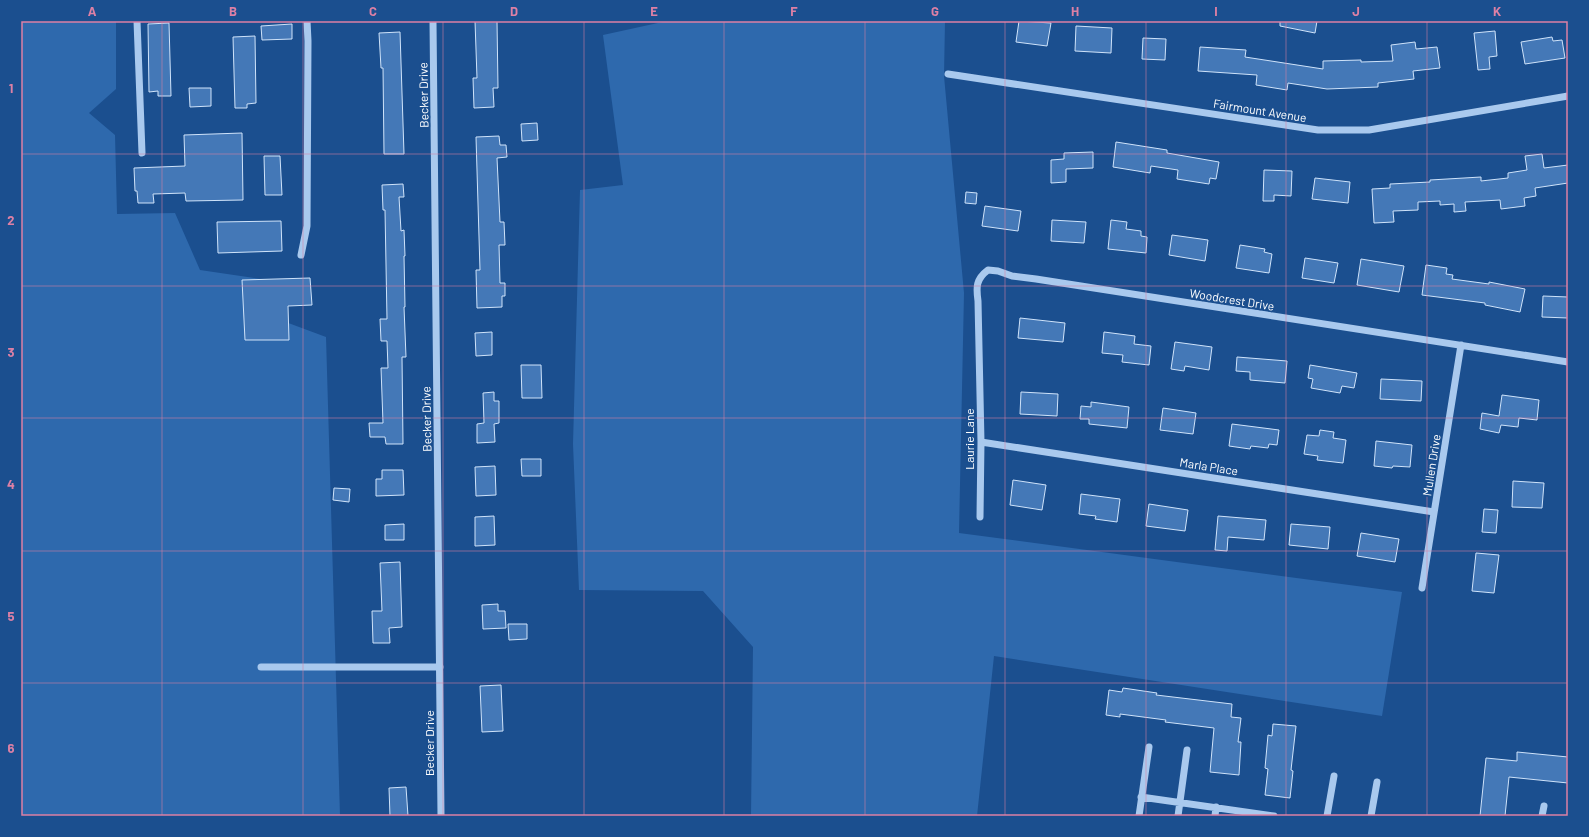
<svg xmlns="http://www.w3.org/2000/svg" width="1589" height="837" font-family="Barlow,sans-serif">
<rect width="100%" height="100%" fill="#1b4f8f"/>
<path fill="#2e69ad" d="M21,21h95v68l-27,24 26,22 2,79 58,-1 25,57 74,11 9,40 43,16 14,479h-319z
M667,21h278l-1,55 20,217 -5,240 443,59 -20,124 -388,-60 -17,160h-226l2,-169 -50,-56 -124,-1 -6,-146 7,-254 43,-5 -20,-150z"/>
<path fill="#4478b7" stroke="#cfe3fa" d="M475,21h22l1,67h-5l1,19 -20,1 -1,-30h4z
M1019,21l32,2 -4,23 -31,-4z
M1280,21h37l-2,12 -35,-7z
M169,23l2,73h-13v-5l-9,1 -1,-68z
M292,24v15l-30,1 -1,-14z
M1076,26l36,2 -1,25 -36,-2z
M1495,31l2,25 -8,1 1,12 -12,1 -4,-37z
M400,32l4,122h-20l-1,-86h-2l-2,-35z
M255,36l1,67 -9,1v4h-12l-2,-71z
M1552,37l1,4 9,-1 3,18 -40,6 -4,-22z
M1143,38l23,1 -1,21 -23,-1z
M1415,42l1,7 21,-2 3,21 -27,3 1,8 -36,4v4l-51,2 -39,-6 -1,7 -31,-5 1,-10 -59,-4 2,-24 46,3 -1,7 78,12v-8l38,-1v2l32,-1 -2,-16z
M189,88h22v18l-21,1z
M537,123l1,17 -16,1 -1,-17z
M242,133l1,67 -57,1 -1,-8 -32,1 1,9h-16l-1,-12h-2l-1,-23 51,-2 -1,-31z
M499,136l1,9h6l1,12 -10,1 3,64h4l1,23h-6l1,38h5v13h-3v11l-25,1 -1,-38h4l-4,-133z
M1116,142l51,8v3l52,9 -3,17 -6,-1 -1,6 -32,-5 1,-9 -27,-4 -1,7 -37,-6z
M1093,152v16l-27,1v13l-15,1v-23l13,-1v-6z
M1542,154l2,14 24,-3v18l-33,5 1,8 -12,2 1,8 -24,3 -1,-9 -35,2 1,9 -12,1v-8l-14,1v-4l-22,1v8l-25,1 1,11 -20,1 -2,-34 18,-1v-4l40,-2v-2l51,-3v4l27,-3v-5l19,-3 -2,-14z
M264,156h16l2,39h-17z
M1264,170l28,1 -1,25 -17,-1v6h-11z
M1315,178l35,4 -2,21 -36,-4z
M403,184l1,13h-5l2,34 3,-1 1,26h-1l1,51h-1l2,50h-4l1,87h-17l-1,-7h-15l-1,-14h14l-2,-55h7l-1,-27h-6l-1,-22h7l-2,-109h-2l-1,-25z
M966,192l11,1 -1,11 -11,-1z
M985,206l36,5 -3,20 -36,-5z
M1052,220l34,2 -2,21 -33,-2z
M1111,220l16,2 -1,7 15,2v5l6,1 -1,16 -38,-4z
M281,221l1,30 -64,2 -1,-31z
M1172,235l36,5 -3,21 -36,-6z
M1240,245l25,4 -1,3 8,2 -3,19 -33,-5z
M1305,258l33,5 -4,20 -32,-5z
M1361,259l43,7 -5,26 -42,-7z
M1426,265l21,3 -1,6 7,1 -1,4 37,5v-2l36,7 -5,23 -35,-7v-2l-63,-8z
M310,278l2,27 -24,1 1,34h-44l-3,-60z
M1543,296l25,1v21l-26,-1z
M1020,318l45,5 -2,19 -45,-4z
M492,332v23l-16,1 -1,-23z
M1104,332l31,4 -1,8 17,2 -2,19 -27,-3 1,-7 -21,-2z
M1175,342l37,5 -3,23 -24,-4 -1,5 -13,-2z
M1237,357l50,4 -2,22 -35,-3v-8l-14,-1z
M521,365h20l1,33h-20z
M1310,365l47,8 -3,15 -12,-2 -2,7 -29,-5 2,-9 -5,-1z
M1381,379l41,2 -1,20 -41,-2z
M494,392v9h5v22l-5,1 1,18 -18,1v-19l7,-1 -1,-30z
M1021,392l37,2 -1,22 -37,-2z
M1502,395l37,5 -2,20 -18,-2 -1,9 -17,-2 -2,8 -19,-4 2,-16 17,3z
M1091,402l38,5 -2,21 -38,-4v-5h-9l1,-13 10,1z
M1163,408l33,5 -3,21 -33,-4z
M1232,424l47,6 -2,15 -8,-1 -1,4 -17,-2 -1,3 -21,-3z
M1320,430l14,2 -1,6 13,2 -3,23 -26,-3 1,-4 -14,-2 3,-19 12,1z
M1376,441l36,4 -2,22 -17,-1 -1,2 -18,-2z
M521,459h20v17h-19z
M495,466l1,29 -20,1 -1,-29z
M382,470h21l1,25 -28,1v-17h6z
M1013,480l33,5 -4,25 -32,-5z
M1513,481l31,2 -2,25 -30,-1z
M334,488l16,1 -1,13 -16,-2z
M1081,494l39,5 -3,23 -22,-3 1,-3 -17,-2z
M1149,504l39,6 -3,21 -39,-5z
M1484,509l14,1 -2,23 -14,-1z
M494,516l1,29 -20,1v-29z
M1218,516l48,4 -2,20 -36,-3 -1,14 -12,-1z
M404,524v16h-19v-15z
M1291,524l39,3 -2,22 -39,-4z
M1361,533l38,6 -4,23 -38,-6z
M1476,553l23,2 -5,38 -22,-2z
M400,562l2,65 -13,1 1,15h-17l-1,-32h10l-2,-48z
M498,604v7h7l1,17 -23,1 -1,-24z
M508,624h19v15l-18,1z
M501,685l2,46 -21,1 -2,-46z
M1123,688l34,5 -1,2 76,9 -1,13 10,1 -3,24h3l-2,33 -29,-3 4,-44 -49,-6 1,-2 -46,-6v3l-14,-2 3,-25 13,2z
M1273,724l23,2 -5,44 2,1 -3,27 -25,-3 3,-26 -3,-1 3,-33 4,1z
M1517,752l51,5v26l-59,-6 -4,39h-25l6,-58 31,3z
M406,787l2,29h-18l-1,-28z"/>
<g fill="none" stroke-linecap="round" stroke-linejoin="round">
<path stroke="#a9c9ee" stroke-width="7" d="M137,21l5,132
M433,21l8,795
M948,74l370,56h51l199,-34
M301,255l6,-29 1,-185 -1,-20
M981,442l453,70
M980,517l1,-75 -3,-141c-2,-14 -2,-22 10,-31l10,1 14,5 24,3 532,83
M1422,588l39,-243
M261,667h179
M1141,797l133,19
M1139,816l10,-69
M1178,816l9,-66
M1215,816l1,-9
M1327,816l7,-40
M1371,816l6,-34
M1542,816l2,-10"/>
</g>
<path fill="none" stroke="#dd80a5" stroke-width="1" stroke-opacity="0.55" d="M162,21v795M303,21v795M443,21v795M584,21v795M724,21v795M865,21v795M1005,21v795M1146,21v795M1286,21v795M1427,21v795M21,154h1547M21,286h1547M21,418h1547M21,551h1547M21,683h1547"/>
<g text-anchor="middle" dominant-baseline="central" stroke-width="3.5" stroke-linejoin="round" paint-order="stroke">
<g font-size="12" fill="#fff" stroke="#1b4f8f">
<text transform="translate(423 95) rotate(-91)">Becker Drive</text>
<text transform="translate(1260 110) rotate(9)">Fairmount Avenue</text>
<text transform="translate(1232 299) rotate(9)">Woodcrest Drive</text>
<text transform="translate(426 419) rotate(-91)">Becker Drive</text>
<text transform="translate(969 439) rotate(-90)">Laurie Lane</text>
<text transform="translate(1431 465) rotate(-81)">Mullen Drive</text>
<text transform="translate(1209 466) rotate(9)">Marla Place</text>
<text transform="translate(429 743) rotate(-90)">Becker Drive</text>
</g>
</g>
<rect width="1589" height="837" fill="none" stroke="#1b4f8f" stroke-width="44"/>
<rect x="22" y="22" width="1545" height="793" fill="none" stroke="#dd80a5" stroke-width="1.5"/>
<g font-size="13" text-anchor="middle" font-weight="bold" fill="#dd80a5">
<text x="92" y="16">A</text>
<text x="233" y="16">B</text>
<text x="373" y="16">C</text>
<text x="514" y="16">D</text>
<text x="654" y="16">E</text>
<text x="794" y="16">F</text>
<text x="935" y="16">G</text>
<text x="1075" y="16">H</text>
<text x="1216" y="16">I</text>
<text x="1356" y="16">J</text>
<text x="1497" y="16">K</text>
<text x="11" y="93">1</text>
<text x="11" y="225">2</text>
<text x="11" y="357">3</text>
<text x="11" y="489">4</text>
<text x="11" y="621">5</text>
<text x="11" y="753">6</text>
</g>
</svg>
